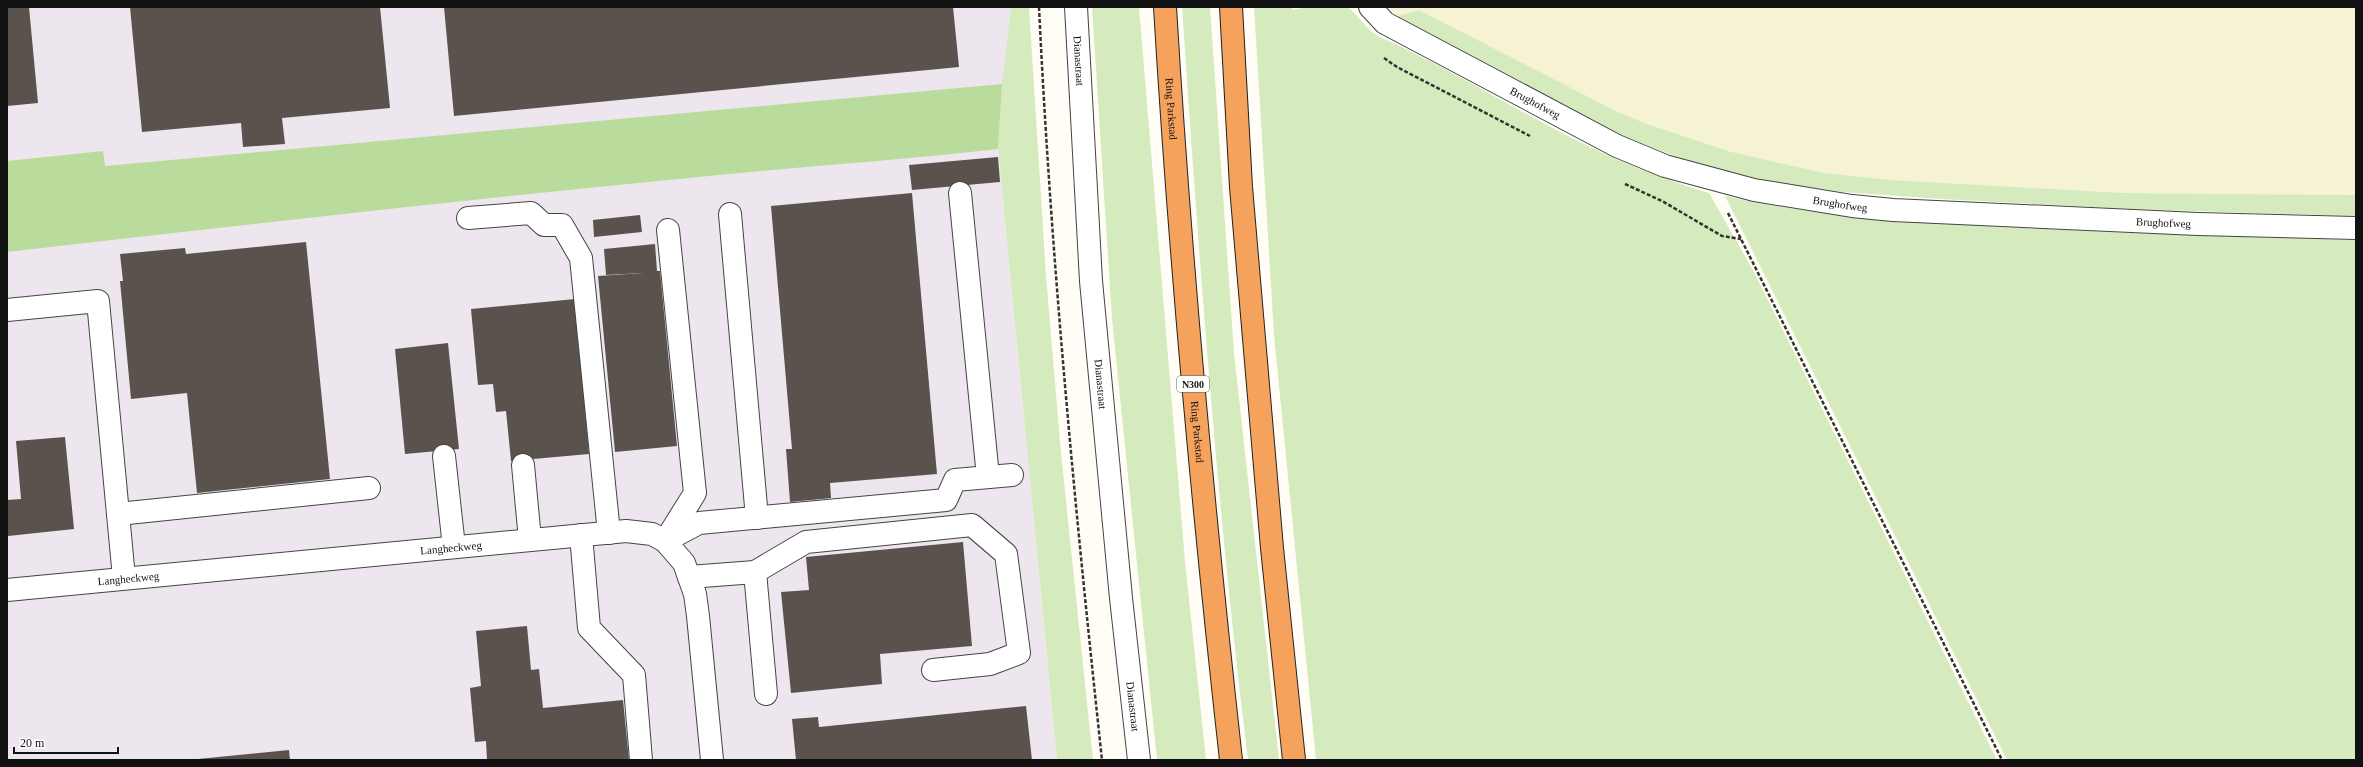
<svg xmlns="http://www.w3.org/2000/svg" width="2363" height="767" font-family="'Times New Roman',serif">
<rect width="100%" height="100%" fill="#fffdf5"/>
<path fill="#eee6ef" d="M7,7h1004l-13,142 59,611h-1050z"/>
<path fill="#f6f3d4" d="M1389,7h967v188l-232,-2 -233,-13 -67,-7 -96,-22 -46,-13 -68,-28 -195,-100 -22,6z"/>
<path fill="#d5ebbd" d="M1011,7h18l17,269 15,177 32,307h-36l-59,-611 4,-65z
M1092,7h47l46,554 21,199h-49l-45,-441z
M1182,7h28l24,346 45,407h-31c-31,-250 -49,-502 -66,-753z
M1254,7h39l-1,3c11,-3 43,-6 54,-3 10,3 19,23 34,30 63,28 122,65 184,97 46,24 95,44 145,59l45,79 243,488h-681l-42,-425z
M1419,10l195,100 33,14 81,27 96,22 67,7 233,13 232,2v21l-227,-7 -188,-10 -98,-7 -73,-10 -83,-21 -81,-32 -209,-113z
M1725,196c93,21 186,26 281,31 117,6 233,10 350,13v520h-349z"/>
<path fill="#b9dc9c" d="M1002,84l-4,65c-103,12 -206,18 -309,29 -228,22 -455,48 -682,74v-91l96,-10 2,15z"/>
<path fill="#5a524d" d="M7,7h22l9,96 -31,3z
M130,7h250l10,101 -108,10 3,26 -42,3 -2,-24 -99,9z
M444,7h509l6,60 -505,49z
M998,157l2,25 -88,8 -3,-25z
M912,193l25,281 -107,9 1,15 -41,4 -4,-53h6l-21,-243z
M640,215l2,17 -48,5 -1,-17z
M306,242l24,237 -133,14 -10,-100 -56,6 -11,-118h3l-3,-27 65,-6 1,6z
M655,244l2,27h3l17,175 -62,6 -17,-176 45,-3 -37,2 -2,-26z
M575,299l14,155 -78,7 -5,-50 -10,1 -3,-28 -15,1 -7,-76z
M448,343l11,106 -54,5 -10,-105z
M65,437l9,92 -66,7 -1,-36 14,-1 -5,-58z
M963,542l9,104 -92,8 2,30 -91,9 -10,-101 28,-2 -3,-33z
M527,626l4,44 8,-1 4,39 80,-8 6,60h-142l-1,-19 -11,1 -5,-54 11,-2 -5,-55z
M1026,706l6,54h-236l-4,-41 26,-2 1,10z
M289,750l1,10h-92v-1z"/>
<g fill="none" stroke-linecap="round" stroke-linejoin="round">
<g stroke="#444" stroke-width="24">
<g id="minor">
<path id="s1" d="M1076,7l15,274 30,317 18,162"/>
<path id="s2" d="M1370,7l15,16 232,123 48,20 89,24 98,16 41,4 305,14 158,4"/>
<path d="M960,193l28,284"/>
<path d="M730,214l27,304"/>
<path d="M468,218l63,-5 13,12h18l19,33 28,275"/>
<path d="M7,310l91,-9 26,277"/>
<path d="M444,456l10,91"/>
<path d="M523,465l7,75"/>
<path d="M118,514l251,-26"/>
<path d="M581,535l8,93 45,47 7,85"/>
<path d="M665,541l34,-18 247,-23 9,-20 57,-5"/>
<path d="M665,541l30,-48 -27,-263"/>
<path d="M755,572l11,122"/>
<path d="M689,577l66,-5 51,-30 166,-17 34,29 13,99 -29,11 -57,6"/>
<path id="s3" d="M7,590l619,-59 26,3 13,7 19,22 11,31 3,22 14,144"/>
</g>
</g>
<g stroke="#222" stroke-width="24">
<g id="highway">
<path id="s4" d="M1165,7c15,252 38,502 66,753"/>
<path d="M1231,7l10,180 31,361 22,212"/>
</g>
</g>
<path stroke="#333" stroke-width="2.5" stroke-dasharray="4 2" stroke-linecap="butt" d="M1039,7c12,252 36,502 63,753
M1384,58l13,9 133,69
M1625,184l37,17 60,35 19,3
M1728,213l274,547"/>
<use href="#minor" stroke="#fff" stroke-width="22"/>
<use href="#highway" stroke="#f5a25d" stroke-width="22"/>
</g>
<g text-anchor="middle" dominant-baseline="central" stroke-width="4" stroke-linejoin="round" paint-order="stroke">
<rect fill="#fff" stroke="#585858" stroke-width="1" x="1177" y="376" width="32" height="16" rx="3"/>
<g font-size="10" font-weight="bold" fill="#111">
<text x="1193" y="384">N300</text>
</g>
<g font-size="11" fill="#111" stroke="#fff">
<text stroke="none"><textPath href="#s1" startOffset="54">Dianastraat</textPath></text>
<text stroke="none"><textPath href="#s2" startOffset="192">Brughofweg</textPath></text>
<text stroke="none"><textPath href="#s4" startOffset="102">Ring Parkstad</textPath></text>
<text stroke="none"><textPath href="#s2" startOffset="516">Brughofweg</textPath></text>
<text stroke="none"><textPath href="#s2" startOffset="840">Brughofweg</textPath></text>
<text stroke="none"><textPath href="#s1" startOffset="378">Dianastraat</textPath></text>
<text stroke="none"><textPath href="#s4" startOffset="426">Ring Parkstad</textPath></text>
<text stroke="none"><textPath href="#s3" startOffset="446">Langheckweg</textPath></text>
<text stroke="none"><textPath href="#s3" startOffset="122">Langheckweg</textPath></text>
<text stroke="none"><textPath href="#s1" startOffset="702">Dianastraat</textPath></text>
</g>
</g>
<rect width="2363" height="767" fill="none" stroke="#111111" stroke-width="16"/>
<path d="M14 747v6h104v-6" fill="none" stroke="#111111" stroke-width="2"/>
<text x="20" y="747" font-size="12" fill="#111111" stroke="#ffffff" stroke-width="3" paint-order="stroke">20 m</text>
</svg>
